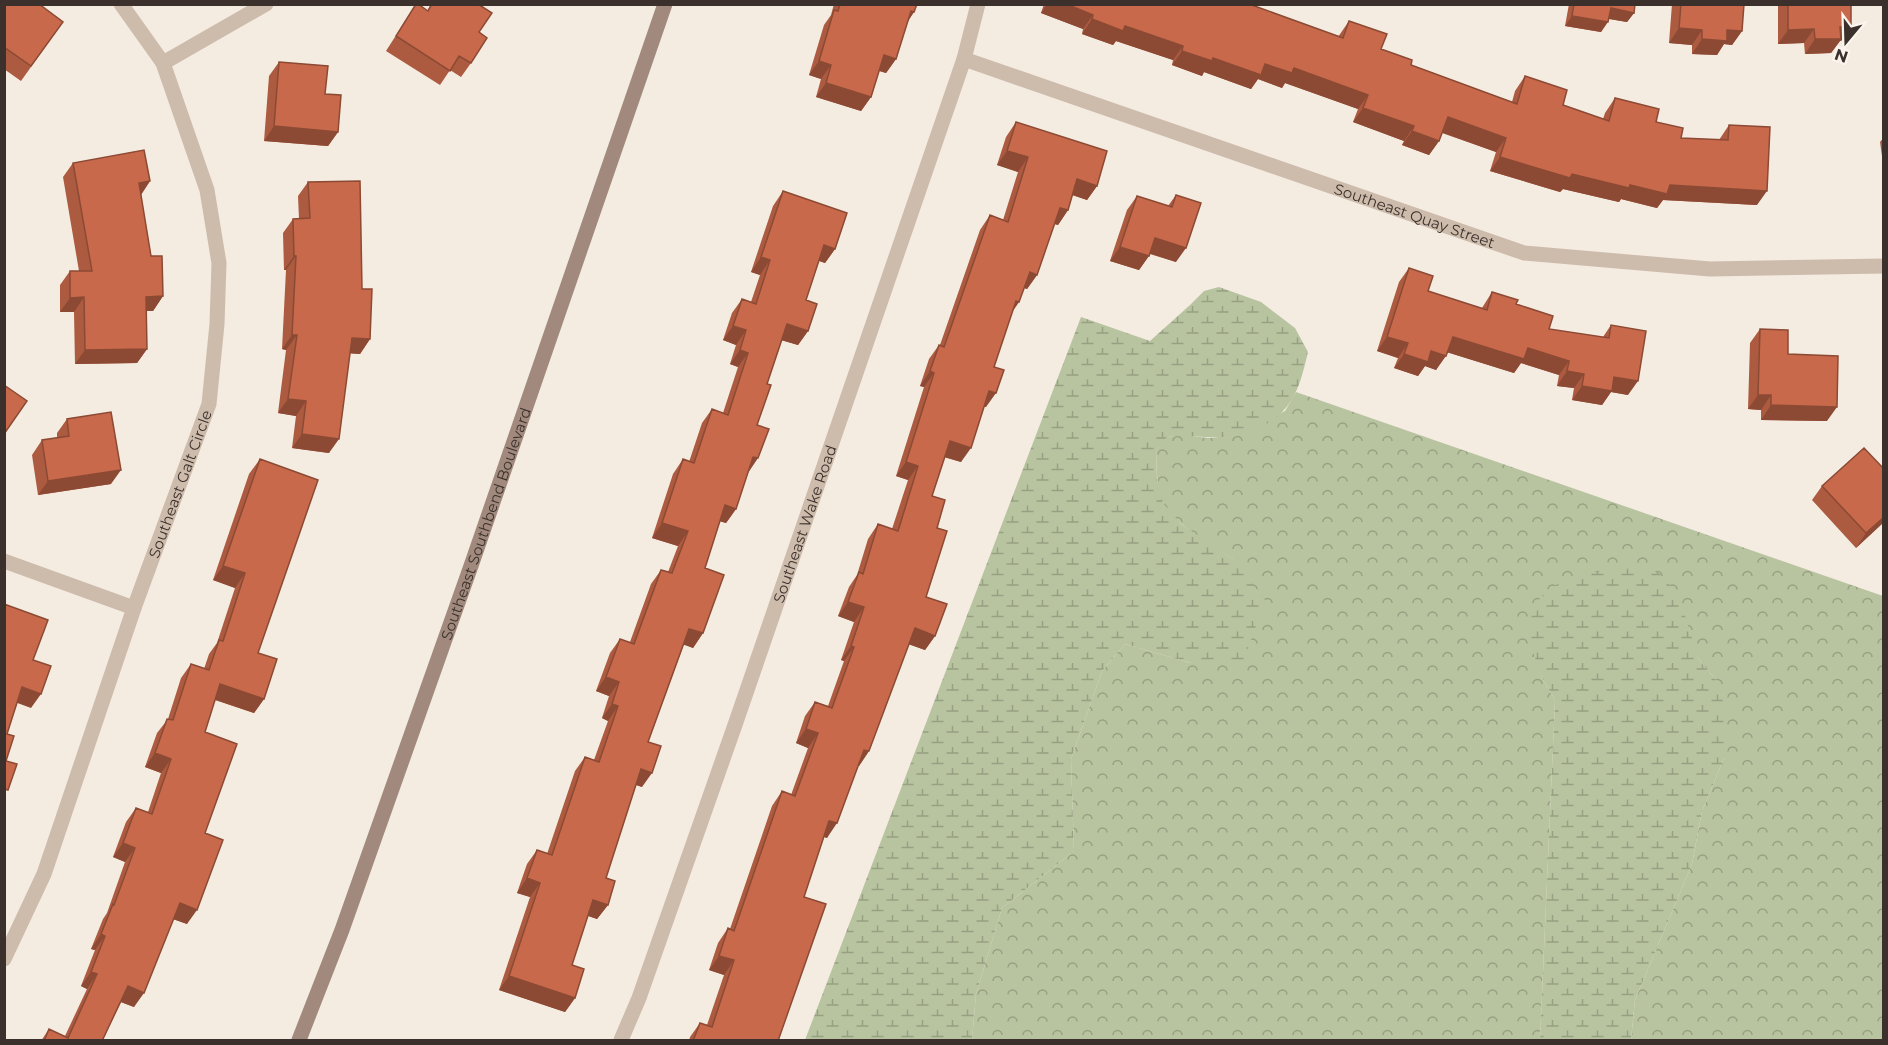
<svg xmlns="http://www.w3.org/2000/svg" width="1888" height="1045" font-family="Montserrat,sans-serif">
<defs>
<pattern id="forest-crowns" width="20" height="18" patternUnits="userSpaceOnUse" patternTransform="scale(1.5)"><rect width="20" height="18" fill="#b8c4a0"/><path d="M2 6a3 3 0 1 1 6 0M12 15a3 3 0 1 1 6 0" fill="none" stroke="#97a083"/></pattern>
<pattern id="wetland-marsh" width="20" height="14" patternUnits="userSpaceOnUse" patternTransform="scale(1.5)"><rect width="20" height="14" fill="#b8c4a0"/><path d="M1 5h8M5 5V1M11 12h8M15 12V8" fill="none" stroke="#97a083"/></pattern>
</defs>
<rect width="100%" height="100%" fill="#f4ebe1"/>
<path fill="url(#forest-crowns)" d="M1296,392l587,204v444h-252l4,-40 57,-136 10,-53 22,-53 -7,-77 -18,-21 -9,-22 -153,21 5,19 13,22 -15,340h-568l4,-46 26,-86 72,-57 -3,-92 31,-88 23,-27 66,19 42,-104c-19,-13 -61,-36 -70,-56 -7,-15 -6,-36 -7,-52l10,-14 18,-2 24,3 23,-1 54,-26z"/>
<path fill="url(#wetland-marsh)" d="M1219,287l42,15 34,26 13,24c-9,37 -14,59 -51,77 -8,4 -17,7 -26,8 -22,2 -43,-3 -64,0l-11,14 1,28 6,24 18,21 52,35 32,41 -21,60 -53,3 -66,-19 -23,27 -31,88 3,92 -72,57 -26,86 -4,46h-167l276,-723 69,24 40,-36 14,-14z
M1642,567l17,6 19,21 21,66 18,21 9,31 -2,46 -22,53 -10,53 -57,136 -4,40h-91l15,-340 -13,-22 -14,-41 2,-22 8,-14 9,-11 21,-12 25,-6z"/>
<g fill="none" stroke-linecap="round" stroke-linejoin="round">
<g stroke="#cdbbac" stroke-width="15">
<path id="s1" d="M964,59l560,194 186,16 174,-3"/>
<path d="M163,63l103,-59"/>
<path d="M4,561l130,47"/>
<path id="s2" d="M4,959l40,-85 90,-266 75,-204 8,-80 2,-61 -12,-73 -44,-127 -42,-59"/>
<path id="s3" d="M621,1040l18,-42 97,-276 228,-663 14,-55"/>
</g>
<path stroke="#a18a7d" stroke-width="15" id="s4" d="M299,1040l43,-110 130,-367 193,-559"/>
</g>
<path fill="#ac5a40" d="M4,4l59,18 -42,59 -17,-12z
M416,4l11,7 4,-7h47l1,28 -8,31 -10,14 -11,-7 -10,15 -54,-34z
M834,4h83l-3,8 -7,11 -11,36 -10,14 -7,-2 -8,26 -10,14 -45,-14 5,-18 -12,-4 15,-50 7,-10z
M1044,4h205l89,33 11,-16 32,28 30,16 101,37 3,-11 10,-15 38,29 40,14 2,-6 10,-15 66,40 38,2 10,-15 28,80 -94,-5 -6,8 -36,-9 -2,3 -56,-13 -3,3 -70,-21 6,-19 -54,-19 -3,8 -10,14 -27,-10 2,-4 -51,-19 5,-13 -73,-26 -3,5 -24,-9 -7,10 -47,-17 -2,4 -30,-11 1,-5 -57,-19 -3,4 -31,-11 1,-5 -42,-16z
M1569,4h66l-1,9 -7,9 -18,-3 -8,13 -36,-6z
M1672,4h72l-2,27 -10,14 -8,-1 -7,11 -25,-1v-9l-23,-2z
M1778,4h73v23l-10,14h-1l-9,12 -26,1 -1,-11 -26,1z
M279,62l46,32 13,38 -10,14 -64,-5 5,-65z
M1016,122l81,64 -10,14 -15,-5 -4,15 -10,15 -4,-1 -17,51 -10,14 -3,-1 -5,14 -7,10 -18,55 -8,40h-2l-23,55 -16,-5 -13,39 5,32 -11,69 9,39 -10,14 -16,-6 -40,107 -10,15 -1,-1 -31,73 -3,-1 -20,60 -26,144h-89l1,-4 10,-14 7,2 17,-50 -15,-5 9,-27 10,-15 2,1 42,-123 10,-15 9,4 17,-47 -12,-5 9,-27 10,-14 13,4 16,-45 -3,-1 13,-38 -16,-6 11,-29 8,-12 11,-36 10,-15 14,5 16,-49 -12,-4 28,-89 -4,-1 9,-27 10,-14h1l40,-115 10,-15 13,5 15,-48 -21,-7 9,-28z
M1884,137v33l-4,-28z
M73,163l77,18 -9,14 10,61 12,40 -10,15h-7l1,38 -10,14 -62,1 -1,-52h-14v-27l10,-14h9l-16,-94z
M308,182l54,107 8,50 -10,15 -10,-1 -21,100 -37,-5 4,-32 -18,-3 8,-63 -4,-1 4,-79h-2l-1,-37 10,-14h6l-1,-23z
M783,191l52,58 -10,14 -6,-2 -13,39 2,31 -10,14 -16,-5 -15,44 -10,41 -9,48 -12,36 -10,14 -6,-2 -15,47 -2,65 -10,15 -9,-4 -36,98 -6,45 -6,-2 -30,93 2,27 -11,14 -9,-3 -16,49 3,33 -10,14 -66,-22 31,-93 -13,-4 10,-29 10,-14 10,4 28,-83 10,-14 9,3 14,-39 -6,-3 7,-22 -13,-5 14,-38 10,-14 10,3 21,-58 10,-14 7,2 10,-26 -26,-8 21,-64 10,-15 6,3 13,-39 10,-14 11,4 15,-46 -8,-3 6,-19 -13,-5 9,-27 10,-14 9,3 9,-27 -9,-3 22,-66z
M1176,195v67l-26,-8 -11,16 -29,-9 17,-51 10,-14 31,10z
M1409,268l19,23 54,17 10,-16 24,12 33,25 54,8 8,-12 17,70 -17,-3 -9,13 -30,-5 2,-12 -17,-2 2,-11 -38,-12 -7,10 -67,-21 -11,18 -11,-4 -7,10 -24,-8 4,-10 -21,-7 22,-69z
M1760,329l28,25 39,67 -66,-1v-10l-13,-1 2,-66z
M67,419l44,65 -73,11 -6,-40 10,-15 15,-2v-5z
M260,459l-2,194 6,46 -10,14 -39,-13 -10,32v101l-18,91 -14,-5 -39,88 -13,-5 -19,39h-61l8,-12 16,7 22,-47 -6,-3 14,-36 -4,-1 12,-30 4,-6 18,-51 -12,-5 13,-35 10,-14 12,4 13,-39 -16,-6 12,-34 11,-14 13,-41 10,-14 13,5 5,-15 8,-11 18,-55 -22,-8 36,-106z
M1884,469v53l-28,26 -44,-48 10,-14z"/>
<path fill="#8c4a34" d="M1047,4h19l27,11 -10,14 -42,-16z
M1611,8l23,5 -7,9 -23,-4z
M911,11l3,1 -10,14z
M1572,16l36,6 -7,10 -36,-6z
M1092,19l33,7 58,20 -10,14 -57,-19 -3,4 -31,-11z
M1840,27h11l-10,14h-1l-9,12 -26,1 10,-15z
M1679,28l23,2 -10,15 -23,-2z
M1814,29l-10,14 -26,1 10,-14z
M1727,30l15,1 -10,14 -8,-1 -7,11 -25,-1 10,-15z
M1182,51l31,7 52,6 29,4 74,27 -10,14 -73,-26 -3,5 -24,-9 -7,10 -47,-17 -2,4 -30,-11z
M884,55l12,4 -10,14 -12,-4z
M819,61l12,4 -10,14 -12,-4z
M826,83l45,14 -10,14 -45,-14z
M1363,108l51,18 -10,15 -51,-19z
M1448,117l58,21 -10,14 -58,-21z
M274,126l64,6 -10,14 -64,-5z
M1412,131l27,10 -10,14 -27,-10z
M1007,151l21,6 -10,15 -21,-7z
M1500,157l72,17 58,11h40l97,6 -10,14 -94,-5 -6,8 -36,-9 -2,3 -56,-13 -3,3 -70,-21z
M1077,179l20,7 -10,14 -20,-7z
M150,181l-10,15 -1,-13z
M1060,208l8,2 -10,15 -8,-3z
M1155,238l31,10 -10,14 -31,-10z
M824,245l11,4 -10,14 -11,-4z
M1120,247l29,9 -10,14 -29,-9z
M294,256h2l-10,14h-2z
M761,257l9,3 -10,15 -9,-3z
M1030,272l7,3 -10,14 -7,-3z
M163,296l-10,15h-17l10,-14z
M84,297l-10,15h-14l10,-14z
M1016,301l3,1 -10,14z
M787,324l21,7 -10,14 -21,-6z
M733,326l13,4 -10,15 -13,-5z
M292,335h5l-11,15 -4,-1z
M1387,337l21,6 -10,15 -21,-7z
M1453,337l75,11 41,13 -10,14 -38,-12 -7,10 -71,-22z
M352,338l18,1 -10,15 -18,-1z
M147,349l-10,14 -62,1 10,-14z
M740,350l8,3 -10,14 -8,-3z
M1431,351l15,5 -10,14 -11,-4 -7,10 -24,-8 10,-14z
M930,371l4,2 -10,14 -4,-1z
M1567,371l17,3 -10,14 -17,-2z
M1614,377l24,4 -10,14 -17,-3 -9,13 -30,-5 10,-14z
M989,391l7,2 -10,14 -7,-2z
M1758,395h13l-10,15 -13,-1z
M288,399l18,2 -10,15 -18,-3z
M1771,405l66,2 -10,14 -66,-1z
M302,434l37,5 -10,14 -37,-5z
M950,441l21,7 -10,14 -21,-6z
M753,457l5,1 -10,15z
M906,462l12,4 -10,14 -12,-4z
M121,470l-10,14 -73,11 10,-14z
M725,505l11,4 -10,14 -11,-3z
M1884,517v5l-28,26 10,-15z
M662,523l26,8 -10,15 -26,-8z
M223,566l22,7 -10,15 -22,-8z
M848,602l16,5 -10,15 -16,-6z
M915,628l20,8 -10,14 -20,-7z
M689,629l14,4 -10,15 -14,-5z
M851,646l3,1 -10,14 -3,-1z
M606,677l13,5 -10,14 -13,-5z
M220,684l44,15 -10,14 -44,-15z
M22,687l19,7 -10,14 -19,-7z
M612,704l6,2 -10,15 -6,-3z
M806,729l12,4 -10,15 -12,-5z
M864,750l5,1 -10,15 -5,-2z
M155,753l16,6 -10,14 -16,-6z
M641,769l11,4 -10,14 -11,-4z
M829,821l8,2 -10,15 -8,-3z
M123,843l12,5 -10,14 -12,-5z
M527,878l13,5 -10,14 -13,-4z
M593,900l15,5 -11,14 -14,-5z
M180,903l17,7 -10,14 -17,-6z
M101,934l4,2 -10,14 -4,-1z
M719,956l15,4 -10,15 -15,-5z
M91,972l6,2 -10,15 -6,-3z
M509,976l66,22 -10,14 -66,-22z
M128,986l16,7 -10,14 -16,-6z"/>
<path fill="#c8694b" stroke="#8c4a34" stroke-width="1.5" d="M4,4h35l24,18 -32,44 -27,-19z
M416,4h2l10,7 4,-7h46l14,9 -13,19 8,6 -16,25 -12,-7 -9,15 -54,-35z
M840,4h77l-3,8 -3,-1 -15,48 -12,-4 -13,42 -45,-14 5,-18 -12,-4 15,-51 4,1z
M1066,4h183l94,34 6,-17 38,13 -6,15 31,11 -1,5 106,39 8,-28 42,14 -4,15 46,16 6,-23 44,11 -3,13 27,6 -2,10 47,2 1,-15 41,2 -3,64 -97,-6 -3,9 -37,-9 -1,3 -57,-14 -2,4 -70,-21 6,-19 -58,-21 -9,24 -27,-10 2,-5 -51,-18 5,-13 -74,-27 -2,5 -27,-9 -4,11 -48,-17 -1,3 -30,-10 1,-5 -58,-20 -2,5 -31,-12 1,-4z
M1574,4h61l-1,9 -23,-5 -3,14 -36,-6z
M1681,4h63l-2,27 -15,-1v11l-25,-2v-9l-23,-2z
M1788,4h63v23h-11l1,12h-26l-1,-10 -26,1z
M279,62l49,4 -3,28 16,1 -3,37 -64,-6z
M1016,122l91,29 -10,35 -20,-7 -9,31 -8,-2 -23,67 -7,-3 -11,30 -3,-1 -22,66 10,3 -8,23 -7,-2 -18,57 -21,-7 -18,55 13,4 -8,28 10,3 -21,66 21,7 -12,32 -20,-8 -46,123 -5,-1 -27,73 -8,-2 -25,76 22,7 -48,137h-85l7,-18 12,4 22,-67 -15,-4 9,-28 6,3 48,-140 13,5 23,-63 -12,-4 9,-27 17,6 22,-61 -3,-1 13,-39 -16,-5 11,-30 4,2 15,-50 20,7 20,-65 -12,-4 28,-89 -4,-2 9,-26 5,2 46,-132 18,7 20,-65 -21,-6z
M144,150l6,31 -11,2 12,73h11l1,40 -17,1 1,52 -62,1 -1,-53 -14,1v-27h22l-19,-108z
M360,181l2,108h10l-2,50 -18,-1 -13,101 -37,-5 4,-33 -18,-2 9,-64h-5l4,-79h-2l-1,-37 17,-1 -2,-36z
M783,191l64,22 -12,36 -11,-4 -18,55 11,4 -9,27 -21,-7 -20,60 4,1 -14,40 12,4 -11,29 -5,-1 -17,52 -11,-4 -20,63 19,7 -21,58 -14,-4 -41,113 13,4 -9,27 -11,-4 -35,109 9,3 -7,24 -15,-5 -21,65 12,4 -9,29 -66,-22 31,-93 -13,-5 10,-28 15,5 33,-98 14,5 19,-56 -6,-2 7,-22 -13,-5 14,-38 14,5 27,-74 11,3 16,-42 -26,-8 21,-64 11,4 18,-54 16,6 20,-62 -8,-3 6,-20 -13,-4 9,-27 14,5 14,-44 -9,-3z
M1176,195l25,8 -15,45 -31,-10 -6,18 -29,-9 17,-51 35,11z
M1409,268l24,8 -5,15 59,19 5,-18 26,8 -2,4 37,12 -4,13 60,9 2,-13 35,6 -8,50 -24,-4 -2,14 -30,-5 2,-12 -17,-3 2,-10 -41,-13 -4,11 -71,-22 -7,19 -15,-5 -3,11 -24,-8 4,-11 -21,-6z
M1760,329l28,1v24l50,2 -1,51 -66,-2v-10h-13z
M4,385l23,16 -23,33z
M111,412l10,58 -73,11 -6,-41 27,-4 -2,-17z
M1864,448l20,21v48l-18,16 -44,-47z
M260,459l58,21 -60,173 19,6 -13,40 -44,-15 -15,48 32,12 -32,89 18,7 -26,70 -17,-7 -36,90 -16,-7 -26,55h-58l5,-12 19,9 29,-64 -6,-2 14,-36 -4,-2 12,-30 1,1 21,-57 -12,-5 13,-35 16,6 19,-55 -16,-6 12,-34 6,1 18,-56 18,6 10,-30 4,1 22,-68 -22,-7z
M4,604l44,16 -15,40 18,6 -10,28 -19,-7 -15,47 7,2 -8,25 11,3 -9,26 -4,-1z"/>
<g text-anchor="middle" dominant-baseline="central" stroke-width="4.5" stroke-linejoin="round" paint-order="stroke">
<g font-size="15" fill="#3b302b" stroke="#fbf5ee">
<text stroke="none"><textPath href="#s1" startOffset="477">Southeast Quay Street</textPath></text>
<text stroke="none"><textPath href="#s2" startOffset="507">Southeast Galt Circle</textPath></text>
<text stroke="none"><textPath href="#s4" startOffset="549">Southeast Southbend Boulevard</textPath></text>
<text stroke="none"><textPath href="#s3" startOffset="548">Southeast Wake Road</textPath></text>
</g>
</g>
<rect width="1888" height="1045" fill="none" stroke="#3b302b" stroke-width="12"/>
<g transform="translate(1846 42) rotate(199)" stroke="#fbf5ee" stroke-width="4.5" paint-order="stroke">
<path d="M0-4.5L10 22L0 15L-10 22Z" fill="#3b302b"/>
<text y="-9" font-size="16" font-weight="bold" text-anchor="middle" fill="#3b302b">N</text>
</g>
</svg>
